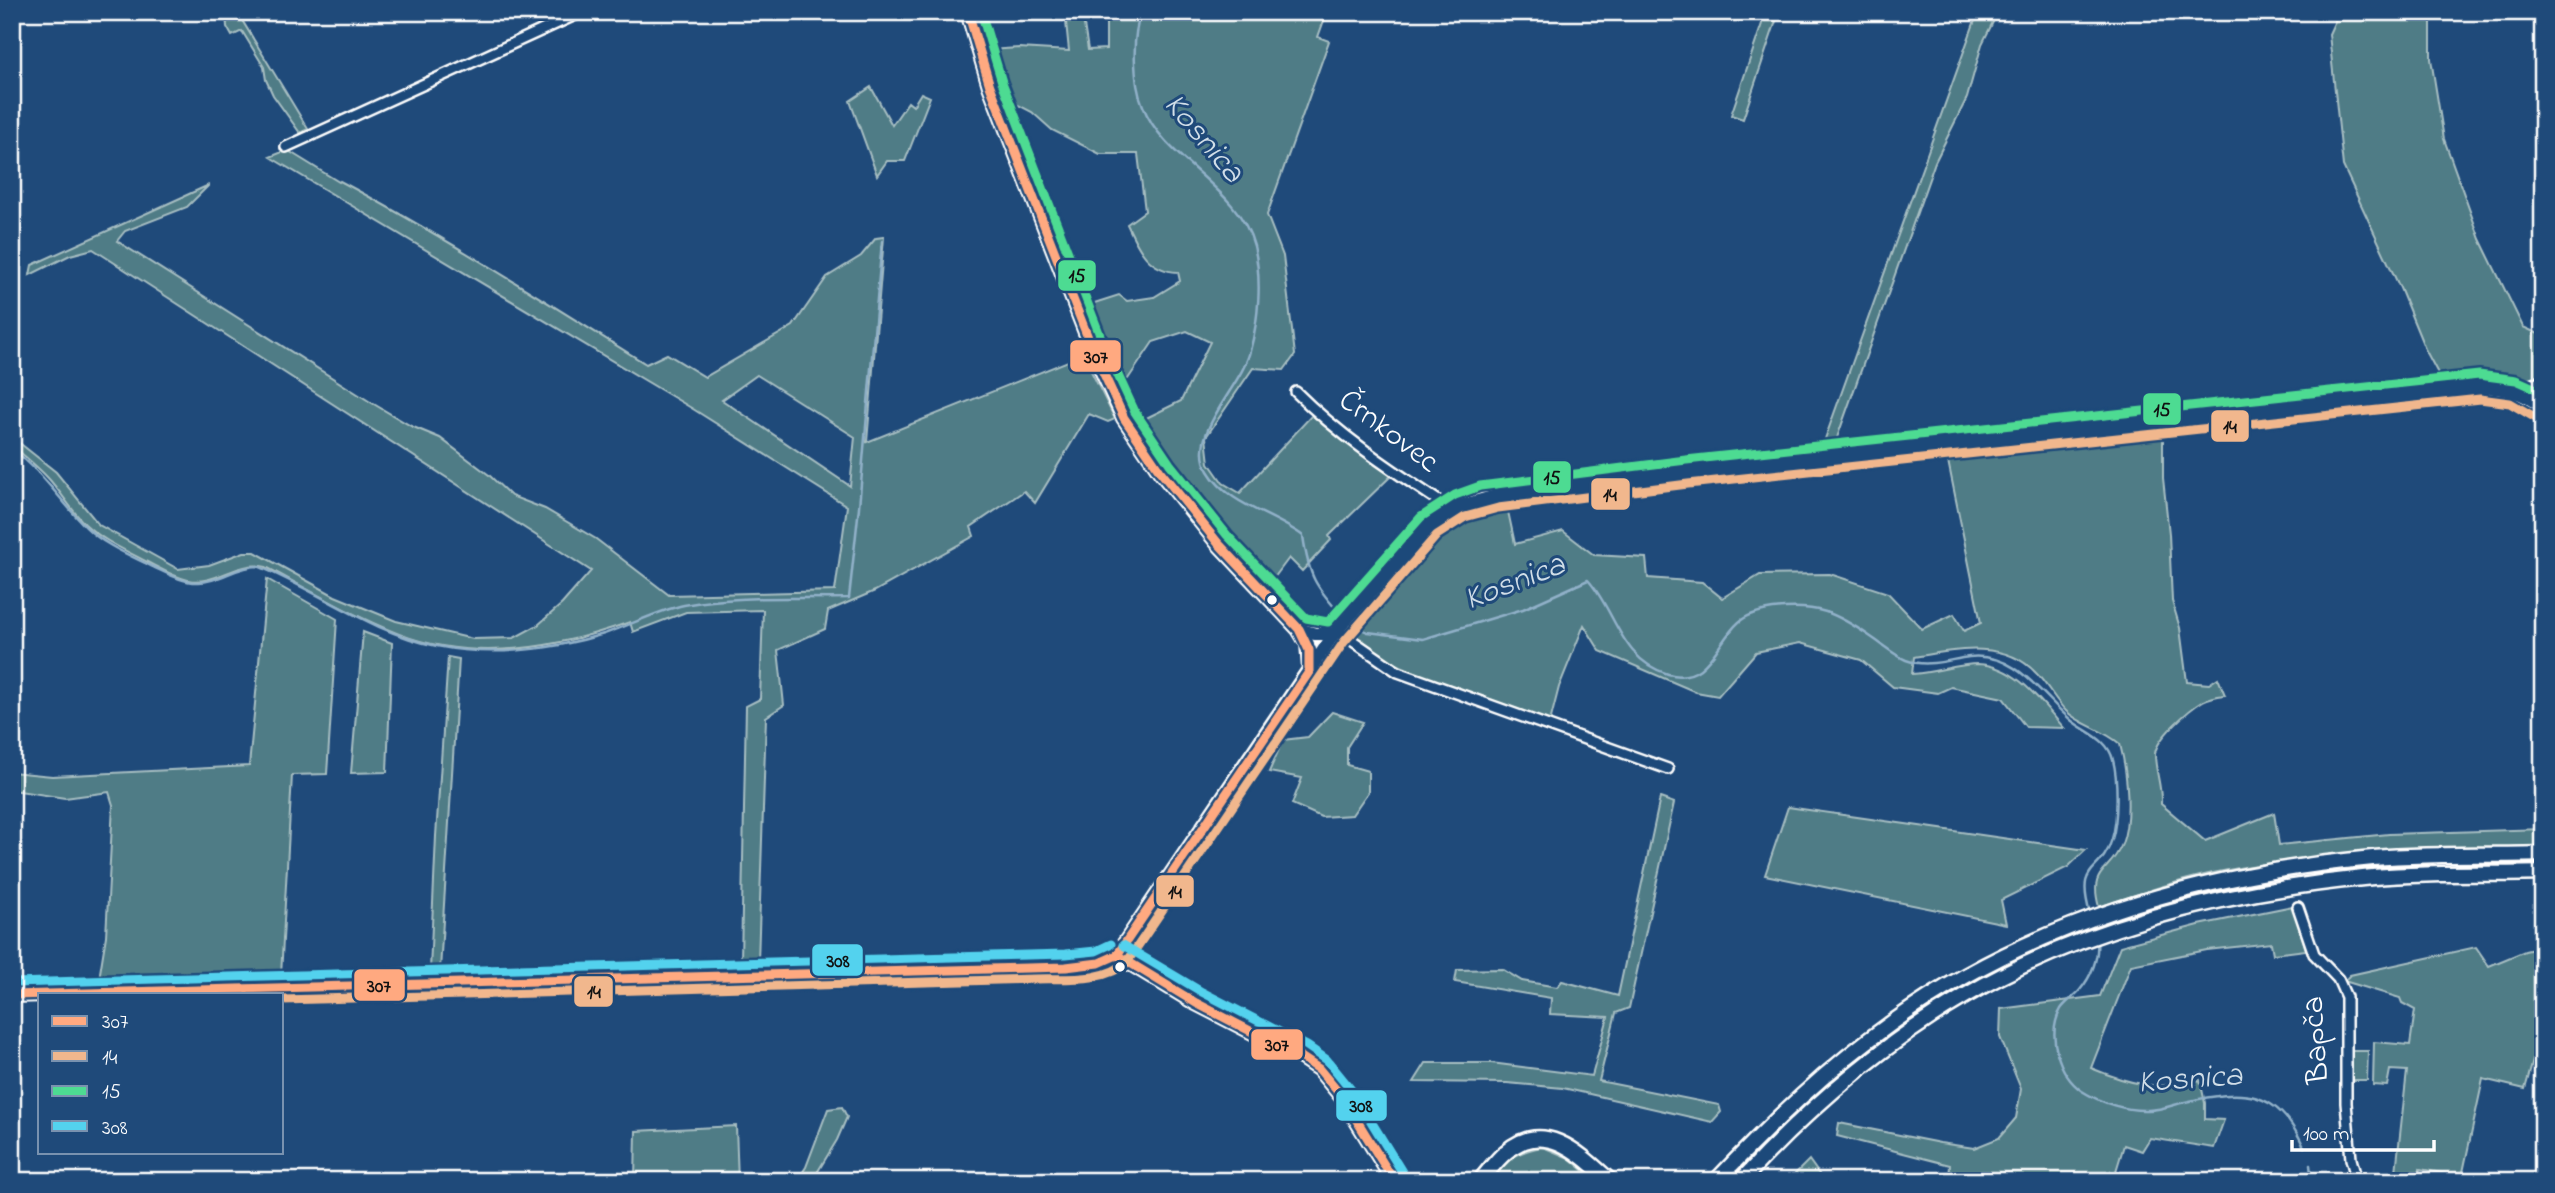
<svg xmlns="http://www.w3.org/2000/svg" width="2555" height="1193" font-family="'Indie Flower',sans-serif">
<rect width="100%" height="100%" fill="#1f4a7a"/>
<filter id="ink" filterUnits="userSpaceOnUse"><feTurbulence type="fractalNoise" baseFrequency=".0143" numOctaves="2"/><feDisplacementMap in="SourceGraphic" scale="14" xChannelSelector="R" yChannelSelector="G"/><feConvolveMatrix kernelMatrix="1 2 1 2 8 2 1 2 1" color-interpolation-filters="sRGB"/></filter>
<g filter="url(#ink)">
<path fill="#4f7c86" stroke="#a7bec2" stroke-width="2" fill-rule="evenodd" d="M226,12h11l71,117 -8,4 -27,-38 -7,-15 -2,-13 -22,-36 -10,5 -5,-9z
M1065,12h17l6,38 18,-1v-37h221l-9,25 11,4 -62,174 16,41 12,99 -11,15 -31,-2 -47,69 3,26 14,20 17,10 72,-78 81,59 -64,62 2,4 -29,31 -13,-13 -24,32 -96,-111 -37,-54 49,-24 29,-59 -23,-11 -34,11 -25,37 -17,6 -29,-78 37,-12 8,6 27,-4 26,-16 -2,-9c-30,-1 -40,-24 -51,-48l18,-13 -7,-57h-38l-48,-24 -20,-18 -31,-16 -12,-46 30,-2 50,3z
M1766,12h13l-36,107 -12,-4z
M1978,12h20l-16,32 -15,54 -32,64 -102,287 -12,1z
M2339,12h92v47l13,80 36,100 43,88 20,9v38c-29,13 -68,8 -100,9l-18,-34 -25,-61 -57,-122 -14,-132z
M871,87l21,38 16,-23 5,4 8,-13 9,4 -25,64h-18l-10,14 -27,-74z
M287,150l52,32 1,-1c105,56 205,120 306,183l21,-10 38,23 88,-51 34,-49 34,-21 15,-18 8,-1 -17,205 216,-87 32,64 -7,3 -19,-8 -54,89 -11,-12 -53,36 3,9 -99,55 -47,20 -3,18 -47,21 6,55 -18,12 -8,245 -17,-1 5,-255 14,-7 3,-89 -77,2 -53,20 -3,-10c-72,26 -157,41 -231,12 -46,-18 -90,-44 -133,-67 -28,-8 -50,19 -78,13 -13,-3 -27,-11 -39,-17 -22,-12 -46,-22 -64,-39 -14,-14 -24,-32 -37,-46 -11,-12 -24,-22 -36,-33v-8l44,35 43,53 79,44 31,-4 35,-13h11l80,44 61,25 77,18 41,-1 24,-13 24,-21 29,-33 -498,-322 -23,6 -40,20 2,-10 177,-80 -22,22 -62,24 -8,10 255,162 39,23 29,12 49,37 22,21 34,13 51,30 73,56 166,-4 12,-85 -154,-97 -423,-252zM757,375l98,62 -5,49 -128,-86z
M2163,427v51l6,56 3,67 8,27 7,54 22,2 9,-6 7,17c-8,1 -15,2 -22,6 -13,8 -47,37 -48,53 0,17 7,32 6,50l44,37 69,-28 5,32 110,-11 154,-5v17c-105,3 -212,5 -315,24 -44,8 -87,23 -129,37 -11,-39 11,-33 23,-63 10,-27 5,-73 -2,-100 -17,-15 -40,-19 -54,-33 -11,-11 -19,-27 -30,-38 -31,-34 -82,-23 -122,-16l-2,17c22,-1 45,-10 66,-10 39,2 63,38 86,64l-38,-1 -23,-29 -52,-11 -13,6 -45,-6 -32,-27 -61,-17 -44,9 -38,44 -22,-4 -96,-41 -16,-26 -25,62 -9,35 -120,-43 -38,-17 -40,-29c39,-50 86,-126 154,-131l9,42 48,-13 31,24 52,3 2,20 54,4 20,16 38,-23 70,-1 58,19 34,36 32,-15 10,17 17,-8 -35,-172z
M267,579l70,40 -10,155 -35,1 -11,201 -182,3 7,-43 7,-131 -4,-13 -44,6 -53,-8v-18l40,4 197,-10z
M363,632l29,11 -5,129 -36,1z
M448,657l11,2 -19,311h-10l6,-134z
M1332,712l31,10 -16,25v18l21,6v21l-16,23 -31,2 -29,-13 10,-26 -33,-6 14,-32 25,-3z
M1660,798l14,5 -45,205 -13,5 -17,68 120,24 2,7 -9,10 -149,-34 -56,-5 -93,-1 12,-19h65l101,13 16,-59 -58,-3 1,-16 -96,-16 2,-12 45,-1 20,12 35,6 5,-6 56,15z
M1788,807l298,43 -18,17 -67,33 5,24 -241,-49z
M2293,906l13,44 -33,4 -2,-11 -64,7 -76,15 -40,103c38,16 69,24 109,12l5,23v16l19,1 -10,28 -64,-10 -8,13 -18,-6 -11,36h-164l1,-16 -113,-29 2,-13 101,20 34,5 25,-10 17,-20 5,-29 -21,-52 1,-28 99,-13 20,-50 79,-21z
M2476,947l13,19 36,-15 18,-4v78l-18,64 -42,-10 -21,98 -42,-8 -3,12h-22l12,-110 -17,-1 -3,16 -14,-1 1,-43 36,3 5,-35 -13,-7 -2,-5 -56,-17 6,-6z
M2348,1051h20l-1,29h-19z
M842,1107l5,10 -10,23 -25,41h-15l9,-14 22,-58z
M736,1126l2,55h-103l1,-50z
M1543,1147l26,11 27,23h-106c12,-20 30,-31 53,-34z
M1809,1160l15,21h-36z"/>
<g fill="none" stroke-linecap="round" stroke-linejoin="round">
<path stroke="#91b1c9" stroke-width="2.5" d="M1141,12c-6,17 -7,35 -6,52 1,15 2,28 8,42 21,55 96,81 111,140 8,32 5,73 -4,105 -9,37 -64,83 -42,120 20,34 66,43 95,65 6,41 12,50 40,81
M12,449c30,22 49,53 74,78 18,18 43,28 65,39 14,6 30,16 45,16 22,1 40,-16 62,-16 61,25 114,67 179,80 54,11 115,4 167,-12 27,-9 53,-23 80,-29 53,-10 111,-6 165,-7l10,-91 23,-266
M1350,624l18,8 55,7 100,-30 65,-29c28,31 32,80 80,94 40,11 48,-32 71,-52 9,-8 22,-11 34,-13 44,-5 62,3 98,28 12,8 22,17 35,23 21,8 41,0 63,-3 48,-5 71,37 103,64 15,12 36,18 41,39 5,19 5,60 -1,79 -11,38 -37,22 -22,75
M2097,941c2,17 -6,36 -17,49 -6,7 -14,12 -19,19 -15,26 -2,66 21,82 19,12 44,20 66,19 13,0 25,-5 37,-8 58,-13 92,-14 119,45
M2310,1165l2,16"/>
<g stroke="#fff" stroke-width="14">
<path id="street" d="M286,147l296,-135
M1296,392c46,46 102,82 156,118
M1337,630l61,42 270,97
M2298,907l16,47 24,25 8,18v106l5,56 6,22"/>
</g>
<g stroke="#fff" stroke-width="18">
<path id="secondary" d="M968,12l22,74 102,262 32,70 36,53 58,72 81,86 9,15 2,25
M2520,392l23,-10
M1299,629l16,5h19
M1117,955l79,48 105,54 18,12 24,29 51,83
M12,995l1023,-28 57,-3 13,-3 12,-6 217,-321 95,-108 31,-20 36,-10 191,-24 793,-85c25,1 43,4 63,21"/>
</g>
<g stroke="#fff" stroke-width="19">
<path id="primary" d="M1480,1181c9,-10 16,-21 26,-29 39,-34 75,3 104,29
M1716,1181c55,-58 112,-113 177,-159 136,-98 304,-147 470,-163 57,-6 122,-3 180,-5
M1741,1181c65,-71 140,-136 224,-185 120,-70 260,-104 398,-118 59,-6 120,-3 180,-5"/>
</g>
<use href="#street" stroke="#1f4a7a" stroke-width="9"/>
<use href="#secondary" stroke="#1f4a7a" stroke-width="12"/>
<use href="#primary" stroke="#1f4a7a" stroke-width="14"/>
<g stroke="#1f4a7a" stroke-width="14">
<path id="bus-1" d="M1117,955l79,48 105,54 18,12 24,29 51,83
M12,995l1054,-28 33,-4 18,-8 192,-283v-22l-10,-21 -81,-86 -58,-72 -36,-53 -32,-70 -102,-262 -22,-74"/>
</g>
<g stroke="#1f4a7a" stroke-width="14">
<path id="bus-2" d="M282,1000l753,-21c29,-1 70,4 92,-17l217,-320 93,-107 28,-18 33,-9 190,-24 792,-85 30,4 26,15"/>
</g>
<g stroke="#1f4a7a" stroke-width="14">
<path id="bus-3" d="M981,12l21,70 101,261 32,69 35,52 57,71 79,83 22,4 93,-105 34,-22 25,-9 206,-26 793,-85 37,5 27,12"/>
</g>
<g stroke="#1f4a7a" stroke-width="14">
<path id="bus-4" d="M1123,945l79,47 105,54 20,14 26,32 51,83
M12,983l1054,-29 30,-3 15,-7"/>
</g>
<use href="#bus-1" stroke="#ffa980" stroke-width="9"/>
<use href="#bus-2" stroke="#f1b78d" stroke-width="9"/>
<use href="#bus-3" stroke="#4ddb92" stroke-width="9"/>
<use href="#bus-4" stroke="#53d2ee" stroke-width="9"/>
</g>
</g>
<g fill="#fff" stroke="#1f4a7a" stroke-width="2.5">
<circle cx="1272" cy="600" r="6"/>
<circle cx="1120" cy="967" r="6"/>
</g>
<g text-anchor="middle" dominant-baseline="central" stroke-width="6" stroke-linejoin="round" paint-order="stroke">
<g font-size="32" fill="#fff" stroke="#1f4a7a">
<text transform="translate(1388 432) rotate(37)">Črnkovec</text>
<text transform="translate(2317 1040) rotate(-94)">Bapča</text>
</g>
<g font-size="33" font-style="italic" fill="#d1dee8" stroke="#1f4a7a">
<text transform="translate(1203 139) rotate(50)">Kosnica</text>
<text transform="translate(1515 583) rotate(-21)">Kosnica</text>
<text transform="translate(2190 1080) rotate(-4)">Kosnica</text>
</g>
</g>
<g stroke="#1f4a7a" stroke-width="2.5">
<rect x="1057" y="259" width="40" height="33" rx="7" fill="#4ddb92"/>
<rect x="1069" y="339" width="53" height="34" rx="7" fill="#ffa980"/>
<rect x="2142" y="392" width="40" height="34" rx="7" fill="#4ddb92"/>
<rect x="2210" y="409" width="40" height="34" rx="7" fill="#f1b78d"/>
<rect x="1532" y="460" width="40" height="34" rx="7" fill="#4ddb92"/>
<rect x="1590" y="477" width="41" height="34" rx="7" fill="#f1b78d"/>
<rect x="1155" y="874" width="40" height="34" rx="7" fill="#f1b78d"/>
<rect x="811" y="943" width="53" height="34" rx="7" fill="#53d2ee"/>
<rect x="353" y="968" width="53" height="34" rx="7" fill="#ffa980"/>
<rect x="573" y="975" width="41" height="33" rx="7" fill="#f1b78d"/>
<rect x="1250" y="1028" width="54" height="33" rx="7" fill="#ffa980"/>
<rect x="1335" y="1089" width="53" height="33" rx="7" fill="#53d2ee"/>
</g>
<g font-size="19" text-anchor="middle" font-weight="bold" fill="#111">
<text x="1077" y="282">15</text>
<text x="1096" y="363">307</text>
<text x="2162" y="416">15</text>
<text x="2230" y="433">14</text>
<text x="1552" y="484">15</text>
<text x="1610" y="501">14</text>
<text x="1175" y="898">14</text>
<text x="838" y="967">308</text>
<text x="379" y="992">307</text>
<text x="594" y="998">14</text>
<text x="1277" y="1051">307</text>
<text x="1361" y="1112">308</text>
</g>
<rect width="2555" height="1193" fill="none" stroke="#1f4a7a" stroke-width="42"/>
<rect x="21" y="21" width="2513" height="1151" fill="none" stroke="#fff" stroke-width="2.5" filter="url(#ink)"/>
<rect x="38" y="993" width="245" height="161" fill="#1f4a7a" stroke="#7992af" stroke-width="2"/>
<rect x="52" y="1016" width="35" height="10" fill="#ffa980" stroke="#7992af" stroke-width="2"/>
<text x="102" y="1028" font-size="21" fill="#ffffff">307</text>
<rect x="52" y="1051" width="35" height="10" fill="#f1b78d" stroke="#7992af" stroke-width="2"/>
<text x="102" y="1064" font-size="21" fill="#ffffff">14</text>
<rect x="52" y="1086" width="35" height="10" fill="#4ddb92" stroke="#7992af" stroke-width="2"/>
<text x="102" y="1098" font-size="21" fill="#ffffff">15</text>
<rect x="52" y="1121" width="35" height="10" fill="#53d2ee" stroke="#7992af" stroke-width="2"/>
<text x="102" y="1134" font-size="21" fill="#ffffff">308</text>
<path d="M2292 1140v10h142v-10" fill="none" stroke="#ffffff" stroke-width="3.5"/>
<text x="2303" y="1140" font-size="21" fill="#ffffff" stroke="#1f4a7a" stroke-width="5" paint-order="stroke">100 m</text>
</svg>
